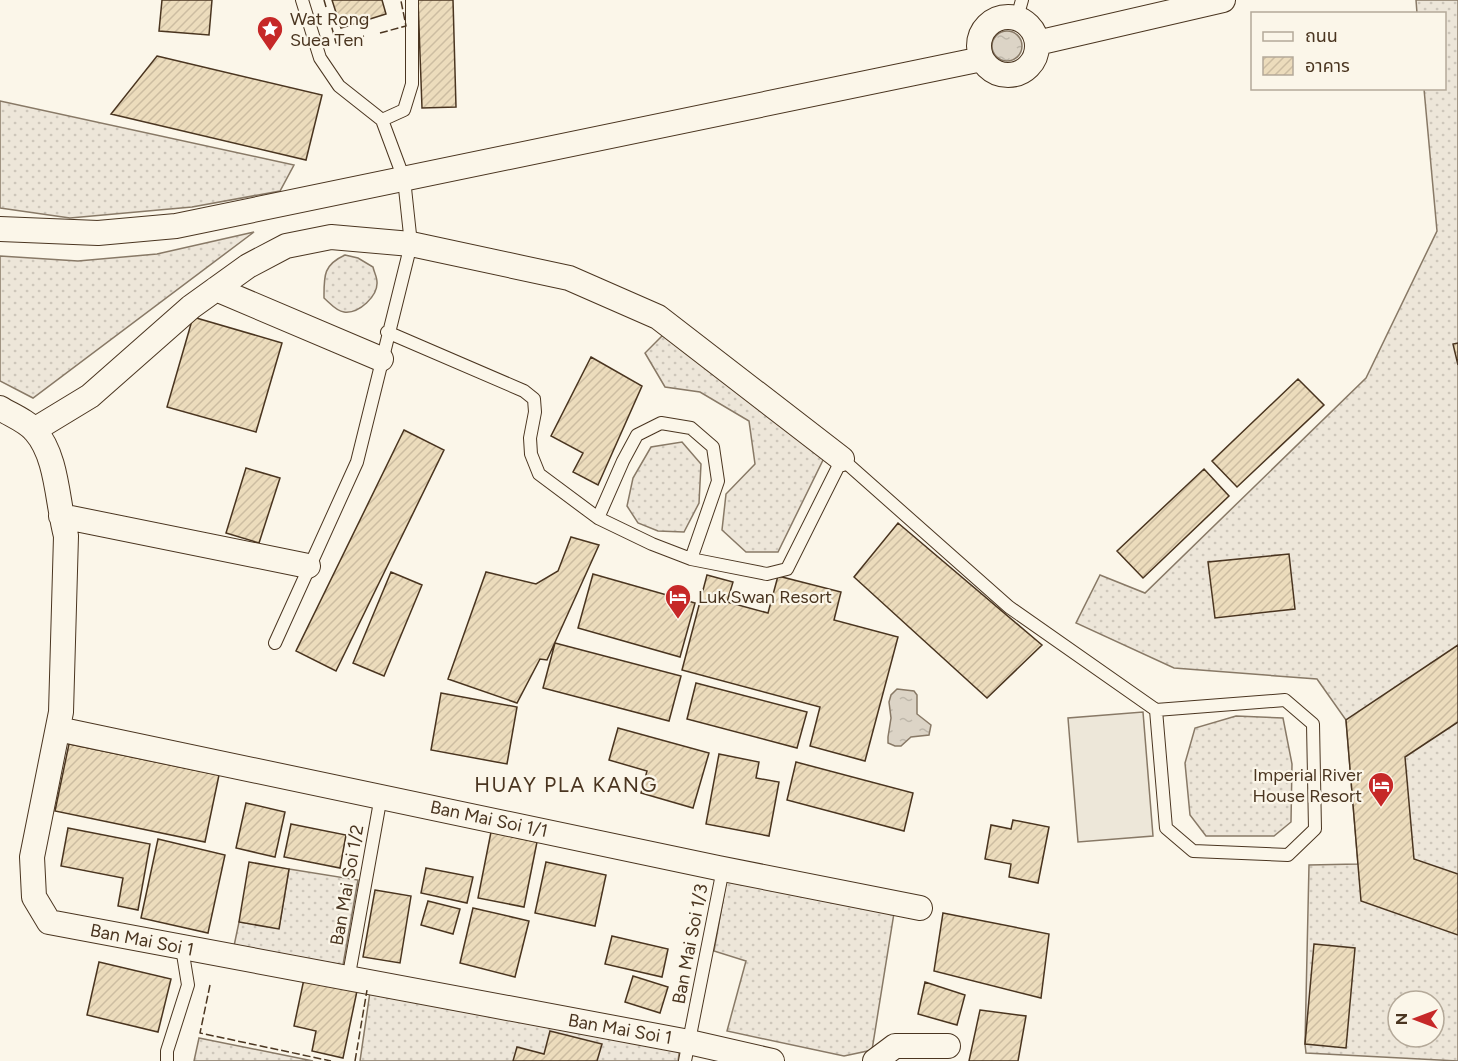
<svg xmlns="http://www.w3.org/2000/svg" width="1458" height="1061" font-family="Figtree,'Noto Sans Thai',sans-serif">
<defs>
<pattern id="grass-dots" width="8" height="8" patternUnits="userSpaceOnUse" patternTransform="scale(1.5)"><rect width="8" height="8" fill="#ede6d9"/><path d="M2 2h.1M6 6h.1" fill="none" stroke="#cdc6ba" stroke-width="1.8" stroke-linecap="round"/></pattern>
<pattern id="water-ripples" width="26" height="14" patternUnits="userSpaceOnUse" patternTransform="scale(1.5)"><rect width="26" height="14" fill="#dcd4c6"/><path d="M2 4q2-2 4 0t4 0M15 11q2-2 4 0t4 0" fill="none" stroke="#beb7aa"/></pattern>
<pattern id="building-hatch" width="6" height="6" patternUnits="userSpaceOnUse" patternTransform="scale(1.5)"><rect width="6" height="6" fill="#ecdcbc"/><path d="M-1 1l2-2M0 6l6-6M5 7l2-2" fill="none" stroke="#ccbda1"/></pattern>
</defs>
<rect width="100%" height="100%" fill="#fbf6e9"/>
<path fill="url(#grass-dots)" stroke="#887966" stroke-width="1.5" fill-rule="evenodd" d="M1416,0h42v1061l-152,-8 -1,-9 4,-179 49,-1 -12,-144 -29,-41 -143,-11 -98,-45 24,-48 45,18 221,-215 71,-147 -13,-142 20,-1v-74l-27,-1zM1398,1001h36v36h-36z
M0,101l294,64 -14,26 -88,16 -122,11 -70,-10z
M254,232l-221,166 -33,-17v-125l78,5 79,-7z
M345,255l13,3 15,9c1,5 4,10 4,15 1,14 -18,32 -33,30 -8,-1 -14,-9 -20,-14 0,-22 -1,-33 21,-43z
M663,335l162,121 -47,96h-32l-24,-22 4,-36 29,-30 -6,-43 -49,-29 -35,-5 -20,-34z
M682,442l19,22 -2,39 -15,29 -26,-1 -20,-8 -11,-17 6,-28 18,-31z
M1236,716l47,2 9,46 -1,58 -17,14h-68l-16,-21 -5,-52 10,-35z
M289,869l69,11 -15,85 -109,-19 5,-24 40,6z
M727,877l167,36 -22,137 -28,6 -117,-25 19,-70 -32,-10z
M370,992l310,55 -2,14h-318z
M199,1038l114,23h-119z"/>
<path fill="#ede7d9" stroke="#887966" stroke-width="1.5" d="M1143,712l10,124 -75,6 -10,-124z"/>
<path fill="url(#water-ripples)" stroke="#887966" stroke-width="1.5" d="M992 46a15 15 0 1 1 30 0a15 15 0 1 1-30 0Z
M897,689l17,2 3,4v19l14,11 -2,10 -18,2 -10,9h-6l-7,-3v-6l3,-19 -2,-16 2,-7z"/>
<path fill="url(#building-hatch)" stroke="#4a3520" stroke-width="1.5" d="M162,0h50l-3,35 -50,-4z
M332,0h50l4,14 -45,14z
M418,0h35l3,107 -34,1z
M157,56l165,39 -16,65 -195,-46z
M193,317l89,26 -26,89 -89,-25z
M1458,343v22l-5,-21z
M591,357l51,29 -44,99 -25,-13 10,-19 -32,-17z
M1298,379l26,26 -87,82 -25,-26z
M404,430l40,20 -108,221 -40,-20z
M246,468l34,10 -21,65 -33,-10z
M1204,469l25,27 -86,82 -26,-27z
M898,523l144,122 -55,53 -133,-121z
M571,537l28,8 -52,115 -7,-1 -23,44 -69,-24 38,-107 50,12 22,-13z
M1289,554l6,55 -80,9 -7,-56z
M391,572l31,13 -38,91 -31,-13z
M593,574l102,29 -15,54 -102,-29z
M707,575l26,7 -6,20 41,11 10,-37 63,16 -7,28 64,17 -33,124 -55,-15 10,-39 -138,-37z
M555,643l126,33 -12,45 -126,-33z
M1458,645v77l-53,35 9,102 44,15v61l-97,-34 -15,-181z
M696,683l111,29 -10,36 -110,-29z
M441,693l76,14 -10,57 -76,-14z
M618,728l91,25 -16,55 -52,-15 6,-22 -38,-11z
M69,744l150,31 -14,67 -150,-31z
M719,754l40,8 -3,16 23,4 -10,54 -63,-12z
M796,762l117,31 -9,38 -117,-31z
M246,803l39,9 -10,45 -39,-9z
M1013,820l36,7 -11,56 -29,-6 2,-13 -26,-5 6,-34 20,4z
M291,824l55,11 -6,33 -56,-11z
M68,828l82,16 -12,66 -20,-4 5,-28 -62,-12z
M491,832l46,10 -13,65 -46,-9z
M158,839l67,16 -17,78 -67,-15z
M249,862l40,7 -10,60 -40,-7z
M546,862l60,13 -11,51 -60,-13z
M426,868l47,9 -6,26 -46,-10z
M375,890l36,6 -11,67 -37,-6z
M428,901l32,8 -7,25 -32,-9z
M473,908l56,13 -14,56 -55,-14z
M943,913l106,21 -8,64 -107,-27z
M612,936l56,13 -6,28 -57,-13z
M1314,944l41,4 -9,100 -41,-4z
M99,962l72,17 -13,53 -71,-17z
M633,976l35,11 -8,26 -35,-11z
M304,979l53,12 -14,67 -31,-7 4,-20 -22,-5z
M925,982l40,13 -8,30 -39,-11z
M980,1010l46,6 -8,45h-49z
M550,1031l52,13 -5,17h-84l4,-14 27,7z"/>
<g fill="none" stroke-linecap="round" stroke-linejoin="round">
<g stroke="#4a3520" stroke-width="14">
<path id="lane" d="M1017,18l5,-18
M382,120l22,-10 8,-26v-84
M387,332l137,59 10,8 1,13 -5,26 1,16 8,20 59,44 54,26 39,15 76,15 20,-5 55,-110 167,148 147,103 129,-10 28,24 2,105 -27,26 -95,-4 -27,-23 -10,-118
M598,518l25,-57 14,-26 24,-12 30,5 22,19 5,34 -27,78
M275,643l82,-181 54,-218 -7,-65 -22,-59 -43,-34 -19,-28 -18,-58
M348,980l33,-184
M167,1061v-10l21,-66 -6,-37
M685,1061l38,-192"/>
</g>
<g stroke="#4a3520" stroke-width="26">
<path id="street" d="M979 46a29 29 0 1 1 58 0a29 29 0 1 1-58 0Z
M1037,43l186,-43
M0,229l98,4 78,-7 806,-167
M216,289l165,70
M0,408c11,7 27,13 35,23 23,26 22,72 31,105l-5,176 -29,145 2,40 15,25 640,120 83,19
M34,430l56,-34 101,-89 57,-41 38,-20 45,-9 80,7 158,34 89,39 184,142
M61,516l247,50
M58,729l660,139 202,40
M875,1061l20,-15h53"/>
</g>
<use href="#lane" stroke="#fbf6e9" stroke-width="12"/>
<use href="#street" stroke="#fbf6e9" stroke-width="24"/>
<path stroke="#4a3520" stroke-width="1.5" stroke-dasharray="8 3" stroke-linecap="butt" d="M324,0l2,7
M329,17l7,26 28,-7
M380,33l26,-7 -5,-25
M210,985l-10,48 131,28
M355,1061l12,-71"/>
</g>
<defs>
<g id="sight-pin" transform="scale(1.35)"><path d="M0 17L-7.5 6A9.5 9.5 0 1 1 7.5 6Z" fill="#c62828" stroke="#fbf6e9"/><path d="M0-6L1.8-2.2L6-1.7L2.9 1.2L3.7 5.4L0 3.3L-3.7 5.4L-2.9 1.2L-6-1.7L-1.8-2.2Z" fill="#fff"/></g>
<g id="hotel-pin" transform="scale(1.35)"><path d="M0 17L-7.5 6A9.5 9.5 0 1 1 7.5 6Z" fill="#c62828" stroke="#fbf6e9"/><path d="M-6-4.5h1.5V1H6V5H4.5V3h-9V5H-6ZM-4 0a1.8 1.8 0 1 1 3.6 0ZM.5 0V-2.5h3Q6-2.5 6 0Z" fill="#fff"/></g>
</defs>
<g fill-rule="evenodd">
<use href="#sight-pin" x="270" y="29"/>
<use href="#hotel-pin" x="678" y="597"/>
<use href="#hotel-pin" x="1381" y="785"/>
</g>
<g text-anchor="middle" dominant-baseline="central" stroke-width="4.5" stroke-linejoin="round" paint-order="stroke">
<g font-size="18" fill="#4a3520" stroke="#fbf6e9" text-anchor="start">
<text x="290" y="19">Wat Rong<tspan x="290" dy="21">Suea Ten</tspan></text>
<text x="698" y="597">Luk Swan Resort</text>
<text x="1362" y="775" text-anchor="end">Imperial River<tspan x="1362" dy="21">House Resort</tspan></text>
</g>
<g font-size="18" fill="#4a3520" stroke="#fbf6e9">
<text transform="translate(489 819) rotate(12)">Ban Mai Soi 1/1</text>
<text transform="translate(347 885) rotate(-80)">Ban Mai Soi 1/2</text>
<text transform="translate(142 940) rotate(11)">Ban Mai Soi 1</text>
<text transform="translate(690 944) rotate(-79)">Ban Mai Soi 1/3</text>
<text transform="translate(620 1029) rotate(10)">Ban Mai Soi 1</text>
</g>
<g font-size="21" letter-spacing="1.5" fill="#4a3520" stroke="#fbf6e9">
<text x="566" y="784">HUAY PLA KANG</text>
</g>
</g>
<rect x="1251" y="12" width="195" height="78" fill="#fbf6e9" stroke="#b4a999" stroke-width="1.5"/>
<rect x="1263" y="32" width="30" height="9" fill="#fbf6e9" stroke="#b4a999" stroke-width="1.5"/>
<text x="1305" y="42" font-size="18" fill="#4a3520">ถนน</text>
<rect x="1263" y="57" width="30" height="18" fill="url(#building-hatch)" stroke="#b4a999" stroke-width="1.5"/>
<text x="1305" y="72" font-size="18" fill="#4a3520">อาคาร</text>
<g transform="translate(1416 1019) rotate(270)"><circle r="28" fill="#fbf6e9" stroke="#b4a999" stroke-width="1.5"/>
<path d="M0-4.5L10 22L0 15L-10 22Z" fill="#c62828"/>
<text y="-9" font-size="16" font-weight="bold" text-anchor="middle" fill="#4a3520">N</text>
</g>
</svg>
